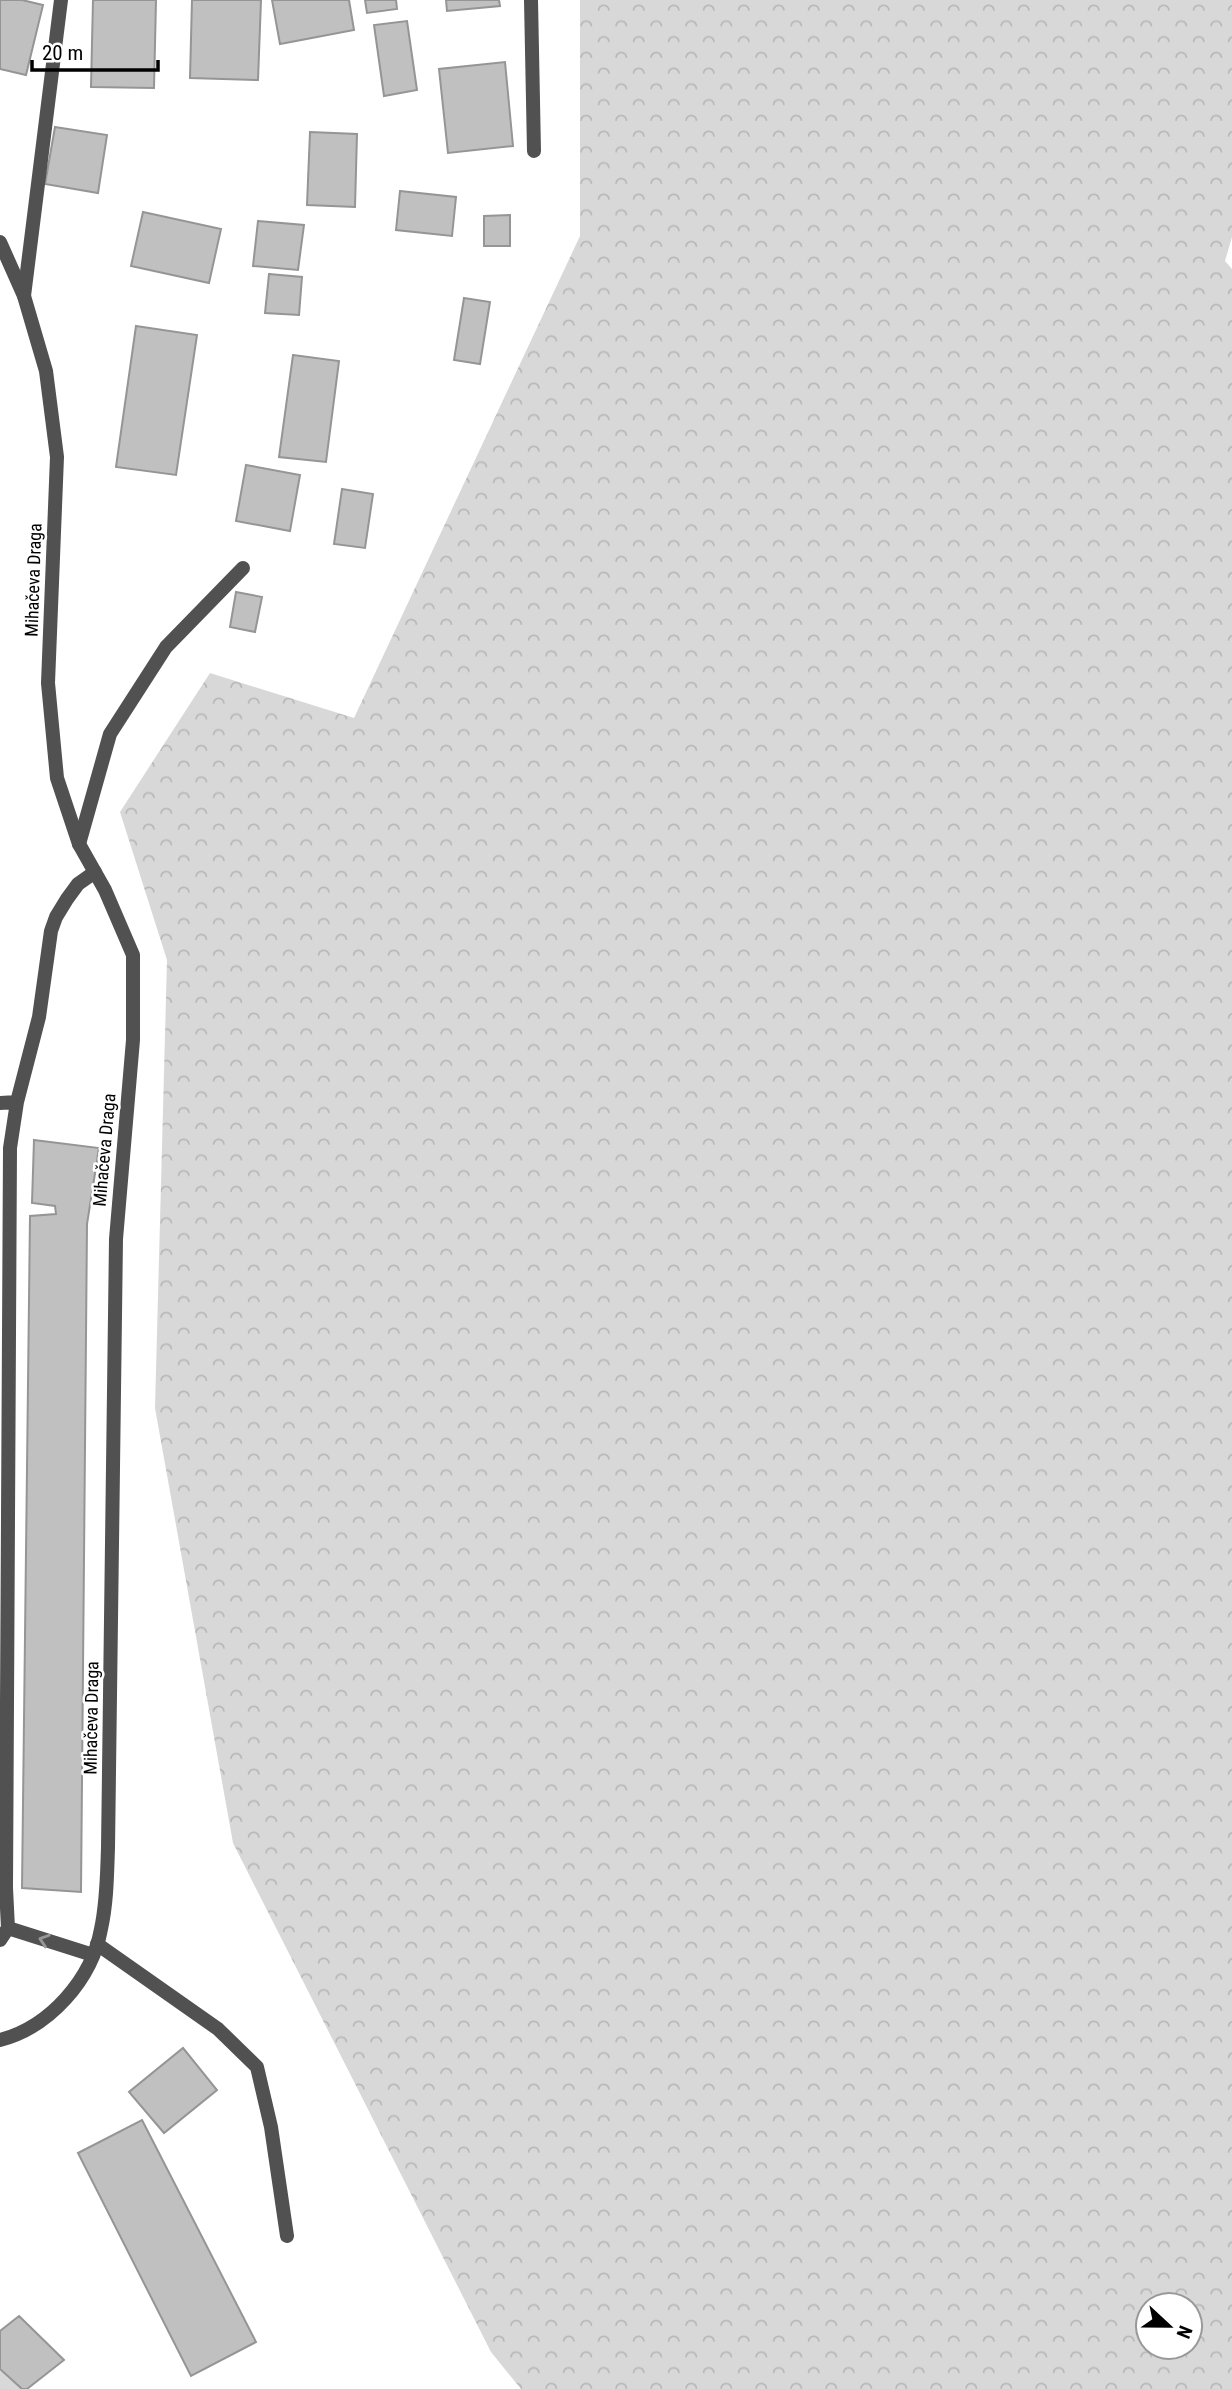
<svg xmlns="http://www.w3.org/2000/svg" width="1232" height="2389" font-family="'Roboto Condensed',sans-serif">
<defs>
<pattern id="forest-crowns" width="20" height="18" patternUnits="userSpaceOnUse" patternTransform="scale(1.75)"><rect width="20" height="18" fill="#d8d8d8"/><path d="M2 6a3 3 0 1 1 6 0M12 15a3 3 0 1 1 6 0" fill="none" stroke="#b8b8b8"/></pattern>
</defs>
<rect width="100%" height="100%" fill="#fff"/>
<path fill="url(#forest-crowns)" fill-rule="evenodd" d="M580,0h652v237l-7,24 7,8v2120h-711l-30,-37 -258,-509 -78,-435 12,-448 -47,-148 90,-139 144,45 226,-482zM1190,2305v42h-42v-42z
M0,2369l22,20h-22z"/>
<path fill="#c0c0c0" stroke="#959595" stroke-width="2" d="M0,0h22l21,5 -17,70 -26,-6z
M93,0h63l-2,88 -63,-1z
M192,0h69l-3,80 -68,-2z
M272,0h77l5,30 -74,14z
M365,0h31l1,9 -30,4z
M446,0h53l1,6 -53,5z
M407,21l10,69 -33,6 -10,-71z
M505,62l8,84 -65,7 -9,-84z
M55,127l52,8 -9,58 -53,-9z
M310,132l47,2 -2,73 -48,-2z
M400,191l56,6 -4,39 -56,-6z
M143,212l78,17 -12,54 -78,-17z
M510,215v31h-26v-30z
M258,221l46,4 -6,45 -45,-4z
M269,274l33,3 -3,38 -34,-2z
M464,298l26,4 -10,62 -26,-4z
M136,326l61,9 -21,140 -60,-8z
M293,355l46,6 -13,101 -47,-5z
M246,465l54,10 -10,56 -54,-10z
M342,489l31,5 -8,54 -31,-4z
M236,592l26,5 -7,35 -25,-5z
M34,1140l65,8 -12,76 -6,668 -59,-4 8,-672 26,-2 -1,-8 -23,-3z
M183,2048l34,42 -53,43 -35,-41z
M142,2120l114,222 -65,34 -113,-223z
M19,2316l45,44 -37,29h-5l-22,-20v-38z"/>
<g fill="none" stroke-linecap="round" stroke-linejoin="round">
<path stroke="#515151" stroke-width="14" d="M531,0l3,151
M24,296l37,-296
M79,844l31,-110 56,-87 77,-79
M0,1103l17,-1
M8,1928l-2,-40 4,-740 7,-46 22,-85 12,-86 5,-14 11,-18 11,-15 17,-12
M0,1940l8,-12 85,27
M97,1944l121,85 39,38 14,60 16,109"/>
<path stroke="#515151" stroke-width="14" d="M0,242l24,54 22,75 11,86 -9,226 9,95 22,66 26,46 28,65v85l-17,199 -8,609c-1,26 -1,54 -7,81 -9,50 -51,98 -101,111"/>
</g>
<defs><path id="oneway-chevron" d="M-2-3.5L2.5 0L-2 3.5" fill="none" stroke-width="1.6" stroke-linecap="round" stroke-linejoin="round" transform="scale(1.75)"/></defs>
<use stroke="#979797" href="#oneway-chevron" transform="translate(44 1940) rotate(-162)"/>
<g text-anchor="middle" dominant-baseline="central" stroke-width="5" stroke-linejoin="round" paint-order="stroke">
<g font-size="18" fill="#000" stroke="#fff">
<text transform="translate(33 580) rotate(-88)">Mihačeva Draga</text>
<text transform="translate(104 1150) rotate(-85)">Mihačeva Draga</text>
<text transform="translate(91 1718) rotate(-89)">Mihačeva Draga</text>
</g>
</g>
<g transform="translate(1169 2326) rotate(112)"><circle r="33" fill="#ffffff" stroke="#999999" stroke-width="2"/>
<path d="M0-5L12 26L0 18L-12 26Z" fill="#000000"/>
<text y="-10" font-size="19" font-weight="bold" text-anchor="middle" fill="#000000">N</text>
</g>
<path d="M32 60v10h126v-10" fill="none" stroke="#000000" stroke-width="3.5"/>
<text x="42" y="60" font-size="21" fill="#000000" stroke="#ffffff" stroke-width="5" paint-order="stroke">20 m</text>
</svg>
